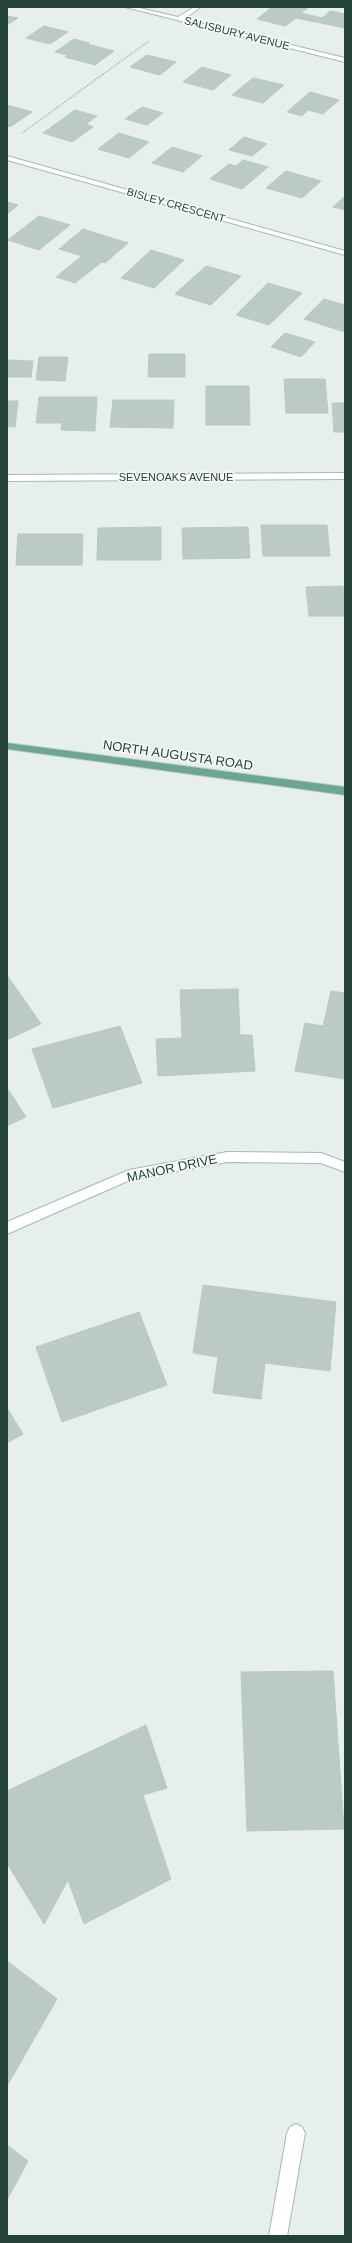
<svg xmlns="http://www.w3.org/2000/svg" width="352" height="2243" font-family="Arial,sans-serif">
<rect width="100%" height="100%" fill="#e6efeb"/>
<path fill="#bbcac4" stroke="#b8c9c2" d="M272,7h37l-8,6 21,5 8,-7 15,3v14l-49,-10 -11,8 -28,-7z
M7,16l11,2 -11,7z
M44,26l24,6 -18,12 -24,-6z
M74,39l15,4 -2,1 27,7 -19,14 -30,-8 3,-2 -13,-3z
M147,55l29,7 -16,13 -30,-8z
M202,67l29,8 -18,15 -30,-8z
M253,78l31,7 -21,18 -31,-8z
M310,92l29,8 -16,14 -15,-4 -6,6 -15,-4z
M7,105l25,7 -22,15 -3,-1z
M142,107l21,6 -16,12 -22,-6z
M75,110l22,6 -11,8 7,3 -21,15 -29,-9z
M119,133l30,9 -20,16 -31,-9z
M244,137l23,7 -15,12 -23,-6z
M172,147l30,9 -19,16 -31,-9z
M243,160l25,7 -26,22 -32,-10 19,-15 7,2z
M286,171l35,10 -19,17 -36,-10z
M345,196v14l-12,-3z
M7,202l11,3 -11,9z
M39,216l31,9 -31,25 -31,-10z
M83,229l45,14 -23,20 -3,-1 -27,21 -19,-6 26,-21 -23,-7z
M151,250l33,10 -30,28 -33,-10z
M206,266l35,10 -30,29 -36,-11z
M268,283l34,10 -33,32 -33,-10z
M324,299l21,6v27l-41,-13z
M285,333l30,9 -14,15 -30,-10z
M149,354h36v23h-37z
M39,357h29l-3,24 -29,-1z
M8,360l25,1 -2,16h-24z
M284,379h41l3,34h-42z
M206,386h43l1,39h-44z
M39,397h58l-2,34 -34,-1 1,-7h-26z
M113,400h61l-1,28 -63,-1z
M7,401h11l-3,26 -8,-1z
M332,403h13v29h-11z
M261,525h66l3,31h-67z
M161,527v33h-64l1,-32z
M248,527l2,31 -67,1 -1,-31z
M18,534h65l-1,31h-66z
M343,586l2,30h-36l-3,-29z
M7,975l34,49 -34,16z
M238,989l2,46h12l3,36 -97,5 -2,-37 26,-1 -2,-48z
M331,991l14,2v86l-50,-8 10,-48 18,3z
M120,1026l22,57 -89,25 -21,-59z
M7,1088l19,29 -19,9z
M203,1285l133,17 -6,69 -65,-8 -4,36 -48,-6 5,-36 -25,-4z
M139,1312l28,73 -105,37 -26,-75z
M7,1408l16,26 -16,9z
M333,1671l11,158 -97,2 -6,-159z
M146,1725l21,63 -24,7 28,84 -87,45 -16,-44 -24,44 -37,-61v-72z
M7,1961l50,38 -50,87z
M7,2145l21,16 -21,39z"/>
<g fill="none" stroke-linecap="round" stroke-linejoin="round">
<g stroke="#a8b8b2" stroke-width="2">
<path id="minor" d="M125,7h10l43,10 16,-10h7l-17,12 161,39v4z
M7,156l338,95v4l-338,-95z
M345,473v6l-338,2v-6z
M227,1152l94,1 24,9v10l-24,-9 -94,-1 -97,18 -123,54v-12l122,-52z
M296,2124l6,3 3,6 -18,103h-18l18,-103 3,-6z"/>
</g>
<g stroke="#c2cac8" stroke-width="2">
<path id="major" d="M7,743l338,44v8l-338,-46z"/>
</g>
<path stroke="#86b3a5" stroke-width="1.5" stroke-dasharray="1 1.5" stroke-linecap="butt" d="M22,133l127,-92"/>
<use href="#minor" fill="#fff" fill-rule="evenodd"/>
<use href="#major" fill="#6aa596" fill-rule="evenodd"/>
</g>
<g text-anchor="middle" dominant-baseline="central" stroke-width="3" stroke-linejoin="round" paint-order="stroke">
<g font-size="11" fill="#24423a" stroke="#f7fbf9">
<text transform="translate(237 33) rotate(14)">SALISBURY AVENUE</text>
<text transform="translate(176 205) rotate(16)">BISLEY CRESCENT</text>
<text x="176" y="477">SEVENOAKS AVENUE</text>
</g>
<g font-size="13" fill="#24423a" stroke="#f7fbf9">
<text transform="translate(178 755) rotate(8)">NORTH AUGUSTA ROAD</text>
<text transform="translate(172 1168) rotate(-12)">MANOR DRIVE</text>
</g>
</g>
<rect width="352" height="2243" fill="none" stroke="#24423a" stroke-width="16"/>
</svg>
